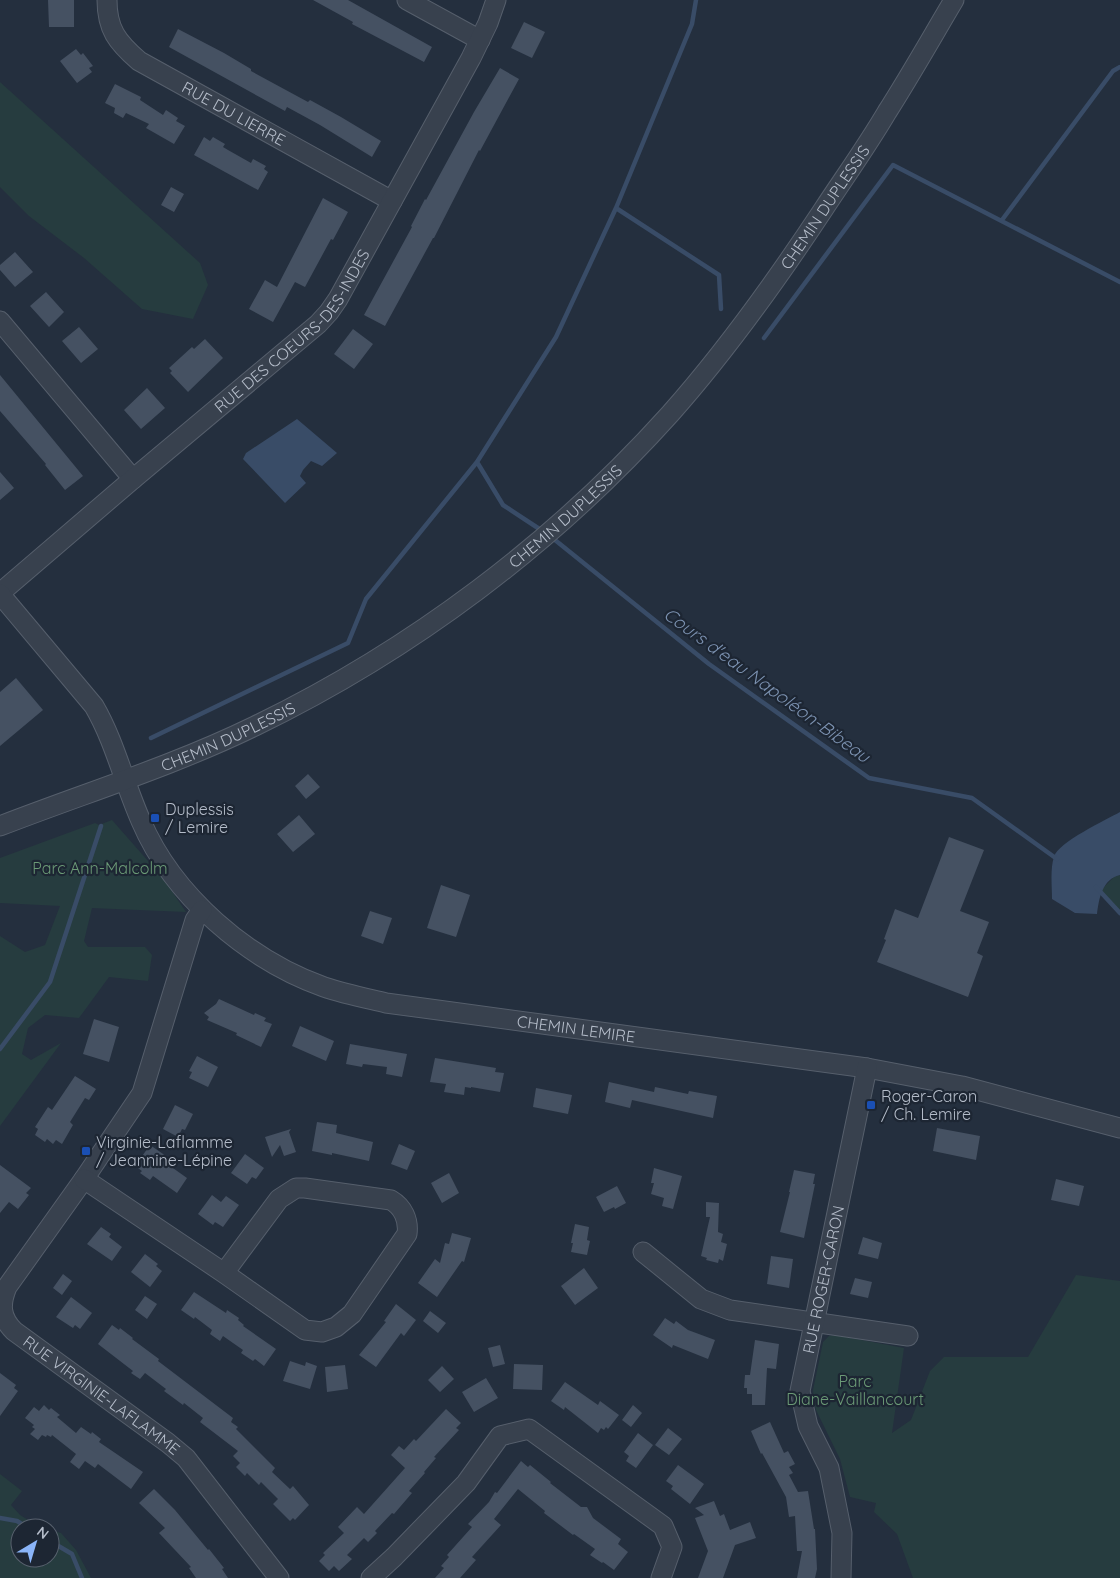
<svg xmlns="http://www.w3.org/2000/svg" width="1120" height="1578" font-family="Quicksand,sans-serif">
<rect width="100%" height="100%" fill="#242f3e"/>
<path fill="#263c3f" d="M0,82l200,181 8,22 -15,34 -51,-10 -58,-51 -55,-42 -29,-29z
M112,820l51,58 23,34 -94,-4 -8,33 4,6h57l7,8 -4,26 -39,-4 -30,41 -34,-3 -17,13 -6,26 9,6 30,-17 -61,83v-190l25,16 20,-7 15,-39 -60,-3v-45l95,-35 4,2z
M1120,875v38l-19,-23 13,-13z
M1076,1275l44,6v297h-207l-16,-44 -23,-22 2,-9 -26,-6 -10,-38 -24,-49 -2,-8 -1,-12 10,-48 6,-6 6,-1 69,13 -12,85 19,-13 19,-49 14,-14h84z
M0,1474l22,17 -11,14 9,10 21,13h-21v30h30v-28l11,3 15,17 15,28h-91z"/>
<path fill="#394c67" d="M297,419l40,34 -15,13 -11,-5 -8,9 -3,6 6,7 -21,20 -42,-44 3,-6z
M1120,812v63c-18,4 -21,24 -23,39l-22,-1 -23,-14c0,-12 -2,-31 2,-42 4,-15 52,-37 66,-45z"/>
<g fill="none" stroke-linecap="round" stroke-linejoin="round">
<path stroke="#394c67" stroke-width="4.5" d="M616,208l103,67 2,34
M1002,220l111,-149 7,-4
M764,338l129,-173 227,117
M477,462l26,43 41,27
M550,536l159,128 160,114 103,20 85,61
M151,738l197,-95 18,-44 111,-137 79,-125 60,-129 76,-184 4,-24
M1096,887l24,26
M0,1049l50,-67 51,-156
M0,1518l17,3 11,7
M50,1541l22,13 10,24"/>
</g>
<path fill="#455162" d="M48,0h26v27h-25z
M313,0h35l84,47 -8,15 -72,-38 1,-2z
M524,22l21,10 -13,26 -21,-10z
M178,29l46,24 27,16v2l57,31 2,-2 31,17 40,24 -9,16 -52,-32 -33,-18 -2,4 -116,-64z
M76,49l5,6 2,-2 10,13 -4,2 3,4 -15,11 -17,-22z
M500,68l19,11 -39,72 -1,-1 -45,88h-1l-48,88 -21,-11 48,-88 -1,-1 14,-27 1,1 48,-88z
M115,84l26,13 -1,3 23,15 3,-5 12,8 -2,3 9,5 -11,18 -28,-16 3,-4 -23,-11 -3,5 -9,-5 1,-5 -10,-5z
M204,137l6,4 3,-4 12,7 -2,3 5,3 23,13 2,-4 13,7 -2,3 4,3 -10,18 -64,-35z
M171,187l13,7 -10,18 -13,-7z
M323,198l25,14 -15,28 -2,-1 -26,48 -10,-5 -22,40 -24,-13 16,-29 12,7z
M15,252l18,20 -18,15 -15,-17v-5z
M46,292l18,20 -15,15 -19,-21z
M79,327l19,22 -17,14 -19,-22z
M353,329l20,15 -19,25 -20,-15z
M205,339l18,19 -35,34 -18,-19 2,-2 -3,-3 23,-21 2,2z
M0,375l83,101 -18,14 -20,-25 1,-1 -46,-53z
M147,388l18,20 -24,21 -17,-19z
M0,472l14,16 -14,12z
M16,678l27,32 -43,36v-54z
M308,774l12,13 -14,12 -11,-13z
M299,815l16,19 -22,18 -16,-18z
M949,837l35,13 -24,61 29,11 -12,31 6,3 -15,41 -91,-35 9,-22 -2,-1 11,-30 23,9z
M441,885l29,10 -14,42 -29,-9z
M370,911l22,7 -9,26 -22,-8z
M219,999l35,16 1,-2 11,5 -2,3 8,3 -11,23 -25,-12 1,-2 -30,-13 2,-3 -5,-4 12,-9z
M94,1019l25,8 -10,35 -26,-8z
M300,1026l34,15 -8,20 -34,-15z
M350,1044l57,10 -5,23 -16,-3 1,-7 -24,-3 -1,3 -16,-3z
M197,1056l21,11 -10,20 -19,-9 3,-6 -3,-1z
M435,1058l61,10 -1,4 9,1 -4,19 -29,-5v1l-6,-1 -1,8 -20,-3 2,-8 -16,-2z
M75,1076l21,13 -7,11 -4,-2 -15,24 3,3 -11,19 -6,-4 -3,4 -6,-5 -2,3 -10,-7 3,-6 -3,-2 13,-20 4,3z
M609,1082l45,10 1,-5 33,7 1,-3 28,5 -4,22 -81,-18 -2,8 -25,-6z
M536,1088l36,7 -4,19 -35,-7z
M175,1105l18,9 -8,16 -3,-1 -4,8 -15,-8z
M317,1122l20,3 -1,8 37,9 -4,19 -37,-8v2l-20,-4z
M937,1128l43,8 -4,24 -43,-9z
M291,1129l-2,3 7,20 -12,4 -4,-11 -8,12 -7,-20z
M399,1144l16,7 -8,19 -16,-6z
M150,1145l16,11 -3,5 24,17 -10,15 -24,-17 -3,4 -10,-7 2,-2 -7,-5z
M245,1154l19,14 -8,11 -4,-2 -5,7 -16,-11z
M0,1165l31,23 -5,5 3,2 -11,14 -9,-7 -9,11z
M654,1168l28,8 -9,33 -11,-3 2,-8 -13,-4 3,-11h-3z
M794,1170l21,4 -2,10h2l-11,54 -24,-6 10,-40h-1z
M449,1173l10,20 -17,10 -11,-20z
M1056,1179l28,7 -5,20 -28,-6z
M617,1186l9,17 -11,6 -1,-2 -10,5 -8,-15z
M212,1195l9,7 5,-6 13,9 -16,22 -8,-5 -2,3 -15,-11z
M706,1202l13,1 -1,29 5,2 -2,8 6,2 -4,17 -4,-2 -1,4 -12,-3 1,-2 -6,-2 9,-39h-4z
M575,1224l14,3 -2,13 3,1 -3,14 -16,-3 2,-9h-2z
M101,1227l10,7 -2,3 13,10 -10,14 -25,-17z
M452,1233l19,5 -7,24 -2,-1 -25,36 -19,-14 17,-24 5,4 5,-20 4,1z
M863,1237l19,6 -4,16 -20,-5z
M145,1254l13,10 -2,2 6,5 -12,16 -19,-15z
M771,1256l22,3 -4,29 -22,-4z
M584,1268l14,20 -23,17 -14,-19z
M63,1274l9,7 -10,14 -9,-7z
M855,1278l17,4 -4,16 -18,-4z
M194,1292l32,21 1,-3 12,8 -1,2 6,5 -1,1 33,23 -12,17 -9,-7 -2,2 -12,-8 2,-3 -20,-14 -3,5 -10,-7 2,-4 -17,-13 -1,2 -13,-9z
M145,1296l12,8 -10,15 -12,-9z
M71,1297l21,16 -12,16 -5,-4 -2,3 -17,-11z
M396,1304l20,16 -12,16 -3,-3 -25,34 -17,-12 27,-33 -2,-1z
M430,1311l16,12 -8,10 -15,-12z
M665,1318l9,6 2,-3 12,9 27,10 -7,19 -35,-14 -1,3 -19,-13z
M112,1325l7,5 1,-2 13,10 -1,1 27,20 -1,2 75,57 -2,4 7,5 -2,2 39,39 -3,4 18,17 3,-3 16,19 -14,15 -2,-2 -3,3 -17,-17 5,-5 -17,-17 -2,3 -12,-12 -2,3 -9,-9 4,-4 -7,-7 5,-5 -38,-29 3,-4 -19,-15 -1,2 -19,-14 2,-2 -21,-16 -5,6 -9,-6 2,-2 -35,-27z
M755,1340l24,4 -3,25 -9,-1 -2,37h-13v-11h-5v-6h-3l1,-13h5z
M500,1345l5,19 -12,3 -5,-19z
M290,1361l15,5 1,-4 11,4 -7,23 -27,-8z
M514,1364l29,1 -1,25 -29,-1z
M345,1365l3,24 -21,3 -2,-25z
M442,1366l12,13 -14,13 -12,-12z
M0,1373l16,12 -2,3 4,3 -18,25z
M486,1378l12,20 -24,14 -12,-20z
M565,1382l33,23 2,-4 19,14 -11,14 -2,-2 -2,3 -3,-2 -3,5 -33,-26 -1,3 -13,-9z
M44,1405l5,5 2,-2 9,7 -3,2 19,16 5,-6 10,7 1,-2 9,7 -2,3 44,30 -12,17 -33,-25 -3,4 -10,-7 -6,8 -9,-7 6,-8 -24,-19 -1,2 -4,-2 -1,2 -4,-2 -4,5 -8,-6 5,-5 -3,-2 2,-2 -9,-7 9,-11 5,4z
M633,1405l9,8 -11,14 -9,-7z
M446,1409l15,14 -5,5 3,2 -25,27 2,1 -12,14 1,1 -16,18 3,2 -18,21 -2,-1 -17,18 2,2 -9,9 -4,-4 -17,17 5,4 -13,12 -5,-5 -5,5 -10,-10 6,-6 -2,-2 21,-20 -6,-6 19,-20 7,7 41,-46 -14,-13 8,-9 5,4 10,-11 2,2z
M770,1422l14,31 4,-2 7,13 -6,3 4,6 -4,2 9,17 10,-1 6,38h1l2,40 -2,9h-18l5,-27h-5l-2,-35 -6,1 -3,-20 -24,-44 -1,1 -10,-23z
M668,1428l14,11 -13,16 -14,-10z
M638,1433l15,12 -17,23 -10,-7 3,-5 -5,-4z
M521,1461l7,6 2,-2 21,17 -1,1 31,24h6l6,11 28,21 -3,5 10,8 -14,18 -11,-8 -1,1 -12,-8 5,-6 -21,-15 -1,1 -29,-22 1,-2 -27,-22 -24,30 7,6 -29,32 4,3 -16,18h-25l9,-10 -3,-2 8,-9 -2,-2 25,-28 -4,-3 21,-22 6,-10 2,1z
M678,1465l26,19 -14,20 -19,-15 2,-3 -7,-5z
M154,1489l21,21 33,40 1,-1 15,19 -2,1 6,9h-32l-7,-10 2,-1 -32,-34 6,-5 -26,-25z
M714,1501l6,15 4,-2 6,16 20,-8 6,16 -21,7 -12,33h-25l10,-27 -13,-33 9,-3 -9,-7z"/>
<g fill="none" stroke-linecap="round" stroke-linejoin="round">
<g stroke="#565f6c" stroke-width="21">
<g id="minor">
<path id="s1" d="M107,0c0,29 10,42 32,61l253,140"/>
<path d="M407,0l73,40"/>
<path d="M0,321l133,158"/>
<path id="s2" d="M0,593l133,-114 185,-155 11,-12 9,-13 133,-241 17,-35 8,-23"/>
<path id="s3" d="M0,594l94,112c21,36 30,77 47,115 32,75 107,139 183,166 21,7 41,11 62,16l481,65 95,18 158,42"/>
<path id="s4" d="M0,826c85,-33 173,-60 255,-100 157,-76 299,-183 415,-312 56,-63 106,-133 153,-204 21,-32 44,-64 64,-98 23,-36 45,-75 67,-112"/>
<path id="s5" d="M202,910l-7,10 -53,173 -58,86 -77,108c-7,17 -7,30 7,44l154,112 18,15 93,120"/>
<path d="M84,1179l140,94 81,57 17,2 14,-5 16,-13 55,-80c2,-14 -4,-27 -16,-34l-86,-12h-9l-17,11 -55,74"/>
<path d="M643,1252l58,47 29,11 178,26"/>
<path d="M371,1578l23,-21 72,-74 34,-47 29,-7 134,97 9,21 -11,31"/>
<path id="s6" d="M841,1578l1,-45 -13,-65 -21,-42 -8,-35 67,-323"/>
</g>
</g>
<use href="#minor" stroke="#38414e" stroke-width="19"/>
</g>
<g fill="#1a4fb4" stroke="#1d2633" stroke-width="2">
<rect x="150" y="813" width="10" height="10" rx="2.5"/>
<rect x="866" y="1100" width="10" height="10" rx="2.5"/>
<rect x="81" y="1146" width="10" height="10" rx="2.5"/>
</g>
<g text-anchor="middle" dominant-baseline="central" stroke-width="4.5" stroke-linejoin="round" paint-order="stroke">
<g font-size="16" fill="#b4bcc9" stroke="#1d2633">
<text stroke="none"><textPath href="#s1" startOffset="180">RUE DU LIERRE</textPath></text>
<text stroke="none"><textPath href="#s4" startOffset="1055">CHEMIN DUPLESSIS</textPath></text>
<text stroke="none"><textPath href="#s2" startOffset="394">RUE DES COEURS-DES-INDES</textPath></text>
<text stroke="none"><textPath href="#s4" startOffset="650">CHEMIN DUPLESSIS</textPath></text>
<text stroke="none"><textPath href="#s4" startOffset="245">CHEMIN DUPLESSIS</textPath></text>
<text stroke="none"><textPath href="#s3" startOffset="780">CHEMIN LEMIRE</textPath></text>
<text stroke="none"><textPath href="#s6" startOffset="308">RUE ROGER-CARON</textPath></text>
<text stroke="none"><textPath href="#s5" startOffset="586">RUE VIRGINIE-LAFLAMME</textPath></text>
</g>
<g font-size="16" fill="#b4bcc9" stroke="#1d2633" text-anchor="start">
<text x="165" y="809">Duplessis<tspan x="165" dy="18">/ Lemire</tspan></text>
<text x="881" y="1096">Roger-Caron<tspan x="881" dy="18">/ Ch. Lemire</tspan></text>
<text x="96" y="1142">Virginie-Laflamme<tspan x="96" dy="18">/ Jeannine-Lépine</tspan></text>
</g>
<g font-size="16" fill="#6b9a76" stroke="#1d2633">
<text x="100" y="868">Parc Ann-Malcolm</text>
<text x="855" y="1381">Parc<tspan x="855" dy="18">Diane-Vaillancourt</tspan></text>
</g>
<g font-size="18" font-style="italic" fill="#7c92b1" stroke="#1d2633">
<text transform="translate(767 685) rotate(36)">Cours d'eau Napoléon-Bibeau</text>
</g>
</g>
<g transform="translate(35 1543) rotate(38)"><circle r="24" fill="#1d2633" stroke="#59626f"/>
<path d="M0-4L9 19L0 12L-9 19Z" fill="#8ab4f8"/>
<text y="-8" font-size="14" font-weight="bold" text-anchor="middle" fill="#b4bcc9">N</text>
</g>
</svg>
